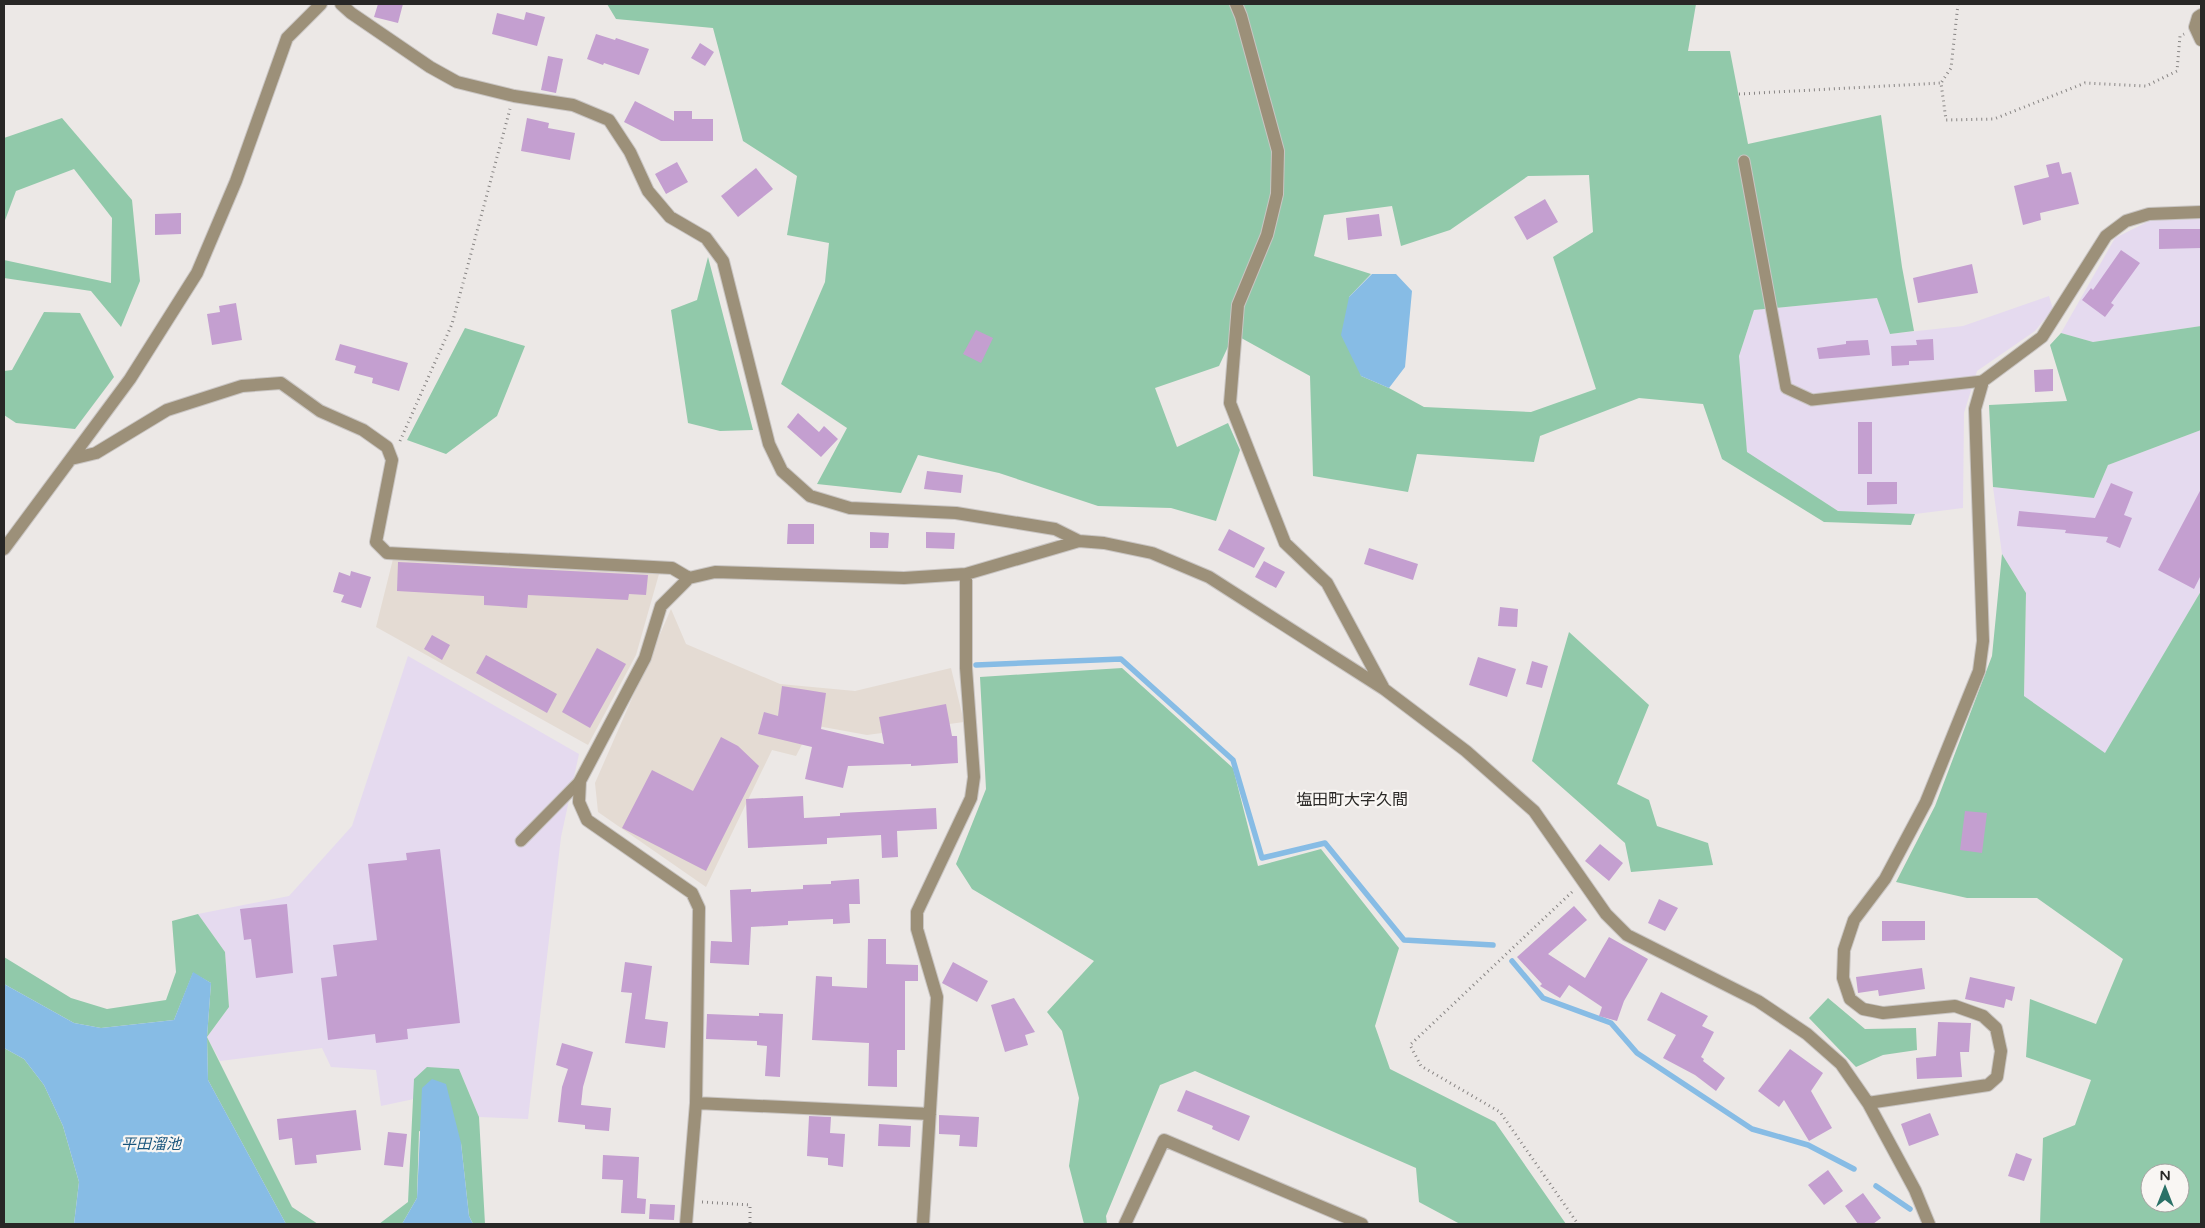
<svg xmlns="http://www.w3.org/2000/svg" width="2205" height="1228" font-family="'Varela Round','Noto Sans JP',sans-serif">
<rect width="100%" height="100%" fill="#ece8e6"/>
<path fill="#e5daef" d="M2201,219v107l-108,16 -32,-9 54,-95 36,-18z
M2049,296l4,13 -18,22 -58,40 -13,42 -1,95 -48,6 -77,-3 -91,-58 -8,-97 15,-46 123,-12 13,36 73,-8z
M2201,430v161l-96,163 -81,-58 2,-103 -24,-39 -9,-67 101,11 14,-33z
M408,656l171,98 -18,83 -33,282 -49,-2 -20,-48 -45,10v20l-33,7 -5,-36 -45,-3 -9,-19 -102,13 -13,-24 22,-30 -4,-55 -27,-38 91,-18 63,-70z"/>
<path fill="#e4dbd3" d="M393,559l266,15 -23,81 -48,90 -212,-118z
M671,609l15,35 94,40 75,7 96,-23 13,54 -97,13 -55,-10 -16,31 -24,-6 -66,137 -108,-75 -3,-29z"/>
<path fill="#91c9aa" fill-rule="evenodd" d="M607,4h1089l-8,47h42l18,93 133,-29 21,152 12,64 -24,3 -13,-36 -123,12 -15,46 8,96 91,59 77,3 -4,11 -87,-3 -102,-63 -19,-55 -64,-6 -99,38 -6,26 -117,-8 -9,38 -95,-16 -3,-100 -76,-42 -15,32 -64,22 22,59 51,-24 12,27 -24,71 -45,-13 -73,-2 -99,-33 -81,-18 -17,38 -84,-9 30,-56 -66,-44 44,-102 4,-39 -42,-8 10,-59 -54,-35 -30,-113 -97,-9zM1589,175l4,57 -40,25 43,132 -65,23 -107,-5 -35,-19 -28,-12 -12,-79 22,-23 -57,-18 10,-41 68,-9 9,40 49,-16 78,-54z
M62,118l70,82 8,81 -19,46 -30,-36 -87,-13v-18l107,23 1,-65 -38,-49 -58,22 -12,32v-85z
M708,257l45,173 -33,1 -32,-8 -17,-113 26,-10z
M44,312l36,1 34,64 -39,52 -59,-6 -12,-8v-44l8,-1z
M2201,326v104l-93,35 -14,33 -101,-11 -4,-82 78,-4 -17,-56 11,-12 32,9z
M465,328l60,18 -28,70 -51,38 -39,-14z
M2002,554l24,39 -2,103 81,57 96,-162v633h-161l3,-86 32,-13 16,-45 -65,-23 4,-58 66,25 27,-65 -86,-61h-70l-71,-16 39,-76 57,-150zM2150,1173h30v30h-30z
M1569,632l80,73 -32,79 32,16 8,26 51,17 5,22 -82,7 -6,-29 -93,-82z
M1122,668l111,100 25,98 63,-17 78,99 -24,78 15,43 105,53 71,102h-106l-41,-22 -3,-34 -221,-97 -35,14 -54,131 1,8h-23l-15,-58 10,-68 -17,-67 -15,-19 47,-51 -122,-72 -16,-25 30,-75 -6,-112z
M198,914l27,38 4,55 -22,30 85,170 26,17h-32l-78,-144 -1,-43 4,-54 -18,-10 -19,47 -73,8 -27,-5 -70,-39v-27l67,41 36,11 59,-9 10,-28 -4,-51z
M1828,998l37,31 51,-1 1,22 -34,5 -27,12 -47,-49z
M4,1048l20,11 20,26 19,41 16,56 -5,42h-70z
M427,1067l32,2 20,48 6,107h-12l-4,-8 -8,-73 -42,-12 -2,67 -15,26h-23l29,-22 6,-123z"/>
<path fill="#87bce5" d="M1372,274h24l16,17 -7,76 -16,21 -28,-12 -20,-41 8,-38z
M193,972l18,11 -4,54 1,43 78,144h-212l5,-42 -16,-56 -19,-41 -20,-26 -20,-11v-64l70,39 27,5 73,-8z
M432,1079l14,5 15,59 8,73 4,8h-71l15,-26 5,-110z"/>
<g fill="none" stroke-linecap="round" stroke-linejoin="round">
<path stroke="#87bce5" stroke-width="5.5" d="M976,665l145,-6 112,101 29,98 63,-15 79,97 89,5
M1512,961l31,37 68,25 26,30 115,76 56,16 46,24
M1876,1186l34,23"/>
</g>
<path fill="#c49fd0" d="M378,4h25l-5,19 -24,-6z
M526,12l19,5 -8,29 -45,-12 5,-21 27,7z
M596,34l19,6 1,-2 33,11 -10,26 -35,-12 -1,2 -16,-6z
M700,43l14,9 -9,14 -14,-8z
M548,56l15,3 -7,34 -15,-3z
M635,101l39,20v-10h18v8h21v22h-52l-37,-19z
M527,118l22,5 -1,5 27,5 -5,27 -49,-9z
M677,162l11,20 -22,12 -11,-20z
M2059,162l3,12 9,-2 8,32 -39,9 1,7 -18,5 -9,-39 35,-9 -3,-12z
M756,168l17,21 -35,28 -17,-21z
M1545,199l13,23 -31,18 -13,-23z
M181,213v21l-26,1v-21z
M1379,214l3,22 -34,4 -2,-22z
M2159,229h42v19l-42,1z
M2121,250l19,13 -29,40 3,2 -9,12 -23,-17 9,-12 2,2z
M1972,264l6,29 -60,10 -5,-25z
M236,303l6,37 -30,5 -5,-31 13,-2 -1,-6z
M976,330l17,8 -12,25 -18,-9z
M1933,339l1,21 -25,1v4l-17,1 -1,-20 26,-1 -1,-5z
M1868,340l2,15 -51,4 -2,-11 29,-4v-3z
M340,344l68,19 -9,28 -27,-8 1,-5 -19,-5 2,-7 -21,-6z
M2053,369v22l-18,1 -1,-22z
M798,413l21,19 5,-6 14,13 -17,18 -34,-30z
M1858,422h14v52h-14z
M927,471l36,4 -2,18 -37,-4z
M1867,482h30v22l-30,1z
M2111,483l22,9 -9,23 8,3 -12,30 -14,-6 2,-5 -43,-4 1,-3 -49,-4 2,-15 76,7z
M2201,489v86l-7,14 -36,-19z
M788,524h26v20h-27z
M1229,529l36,19 -11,20 -36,-18z
M870,532l19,1 -1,15h-18z
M926,532l29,1 -1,16 -28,-1z
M1369,548l49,16 -5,16 -49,-16z
M1264,561l21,11 -9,16 -21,-11z
M398,562l250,13 -2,20 -17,-1 -1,6 -100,-5 -1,13 -43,-3v-9l-87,-5z
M351,571l20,6 -10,31 -20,-6 3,-7 -11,-3 6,-20 11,4z
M1500,607l18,2 -1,18 -19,-1z
M432,635l18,10 -8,15 -18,-11z
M597,648l29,16 -36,64 -28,-16z
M486,655l71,39 -10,19 -71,-40z
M1478,657l38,12 -9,28 -38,-12z
M1532,661l16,5 -6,22 -16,-4z
M782,686l44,7 -5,36 63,15 -5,-27 67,-13 6,32h5l1,27 -47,3v-2l-63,2 -5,22 -38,-9 7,-32 -54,-13 6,-22 14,4z
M721,737l17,9 21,20 -53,105 -84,-43 30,-58 41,21z
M803,796l1,22 36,-2v-3l96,-5 1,21 -40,2 1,26 -16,1 -1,-23 -54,3v6l-79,4 -2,-49z
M1965,811l22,2 -5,40 -22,-3z
M1600,844l23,19 -14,18 -24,-20z
M440,849l20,174 -53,6 1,10 -32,4 -1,-9 -47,6 -7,-62 16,-2 -4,-31 44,-5 -9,-76 39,-4 -1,-7z
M859,879l1,25h-11l1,19 -17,1v-5l-45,2v4l-37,2 -2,38 -39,-2 1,-22 21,1 -2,-52 21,-1v3l52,-3v-4l28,-1v-3z
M1659,899l19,9 -13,23 -17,-8z
M287,904l6,69 -37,5 -5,-39 -7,1 -4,-31z
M1574,906l13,14 -39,34 37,24 24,-41 39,22 -24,42 -7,20 -18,-5 3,-9 -33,-22 -9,13 -20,-12 2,-2 -25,-27z
M1882,921h43v19l-43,1z
M868,939h18v25l32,1v16h-13v69h-8v37l-29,-1 1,-43 -57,-3 4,-64 16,1v9l35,2z
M625,962l27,4 -7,53 23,3 -3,26 -40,-5 7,-50 -11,-1z
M953,962l35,19 -11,21 -35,-19z
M1922,968l3,21 -46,7 -1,-6 -20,3 -2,-16z
M1970,977l45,10 -3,14 -6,-2 -2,9 -39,-9z
M1661,992l47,24 -6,10 12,6 -13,25 3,2 -1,2 22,17 -9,13 -21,-16 -32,-17 13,-23 -29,-15z
M1014,998l21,34 -10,3 3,10 -23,7 -14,-47z
M759,1013l24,1 -3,63 -15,-1 2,-30 -10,-1v-4l-51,-2 1,-25 52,2z
M1938,1022l33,1 -2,29h-9l2,25 -45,2 -1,-21 20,-2z
M562,1043l31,9 -10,35 -2,18 30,3 -2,23 -24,-2v-4l-27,-3 4,-35 6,-18 -12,-4z
M1790,1049l33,24 -12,18 21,37 -23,13 -25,-41 -5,7 -21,-16z
M1186,1090l64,26 -11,25 -27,-12 1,-3 -36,-15z
M356,1110l5,40 -45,5 1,8 -22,2 -3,-27 -13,2 -2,-21z
M1930,1113l9,22 -30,11 -8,-22z
M939,1115l40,2 -2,30 -18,-1 1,-11 -21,-1z
M809,1116l22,1 -1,16 15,1 -2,33 -15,-2v-7l-21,-2z
M879,1124l32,2 -1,21 -32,-1z
M388,1132l19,2 -4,33 -19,-2z
M2016,1153l16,6 -8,22 -16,-5z
M603,1155l36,2 -2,41 9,1 -1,15 -24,-1 2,-33 -21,-1z
M1828,1170l15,21 -19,14 -16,-20z
M1863,1193l18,25 -8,6h-15l-13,-18z
M650,1204l25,1 -1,15 -25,-1z"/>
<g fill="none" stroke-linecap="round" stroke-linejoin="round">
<g stroke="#c9c5c3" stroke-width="13">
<path id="lane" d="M1744,161l42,227 26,12 171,-19
M521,841l59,-60"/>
</g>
<g stroke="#c9c5c3" stroke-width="14">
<path id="street" d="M341,4l10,9 79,54 27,15 57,14 59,9 36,15 21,32 18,39 22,26 36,21 17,23 46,183 13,27 28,25 40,12 106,5 99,16 24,12 25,2 48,10 57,24 175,112 82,62 68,60 72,103 21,21 131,66 49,33 34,30 27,39 47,87 14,34
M1236,4l5,12 37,135 -1,43 -10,41 -29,70 -8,98 55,140 42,40 56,104
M2201,15l-3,2 -3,10 6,13
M71,459l25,-6 71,-43 75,-24 39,-3 39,28 43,19 24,17 5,13 -16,82 11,11 285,15 17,10
M4,549l126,-170 67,-106 39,-92 51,-143 34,-34
M696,1103l234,11
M1868,1103l120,-18 9,-8 4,-26 -5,-23 -13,-12 -28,-10 -72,7 -20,-4 -13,-10 -7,-21 1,-28 10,-30 31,-41 41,-77 53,-131 4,-30 -8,-232 8,-28 59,-44 64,-101 20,-15 23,-7 52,-2
M686,1224l10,-121 3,-195 -7,-15 -105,-73 -8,-18 1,-21 65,-123 16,-52 28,-28 26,-6 189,6 62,-4 113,-33
M923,1224l14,-227 -20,-68v-17l54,-114 3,-21 -8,-109v-94
M1125,1224l39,-84 198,84"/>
</g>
<path stroke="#878483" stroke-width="3" stroke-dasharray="1 4" stroke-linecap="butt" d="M1958,4l-7,64 -10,15 5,37 48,-1 91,-36 61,3 31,-15 3,-35 4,-2
M1739,94l202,-11
M400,441l52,-117 58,-215
M4,497h1
M1572,892l-162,153 11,21 79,46 78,112
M702,1202l48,3v19"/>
<use href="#lane" stroke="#9c9079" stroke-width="11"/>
<use href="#street" stroke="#9c9079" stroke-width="12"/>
</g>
<g text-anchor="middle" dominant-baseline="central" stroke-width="4.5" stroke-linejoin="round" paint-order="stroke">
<g font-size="15" font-style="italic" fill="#18547c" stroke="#f9f6f3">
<text x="151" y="1144">平田溜池</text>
</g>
<g font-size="16" fill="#2c2a28" stroke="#f9f6f3">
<text x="1352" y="800">塩田町大字久間</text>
</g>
</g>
<rect width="2205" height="1228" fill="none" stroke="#282726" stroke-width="10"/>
<g transform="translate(2165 1188)"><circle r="24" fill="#f9f6f3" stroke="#a5a3a1"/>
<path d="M0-4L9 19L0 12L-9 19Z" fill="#2b7167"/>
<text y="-8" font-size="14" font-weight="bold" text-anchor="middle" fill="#282726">N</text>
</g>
</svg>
